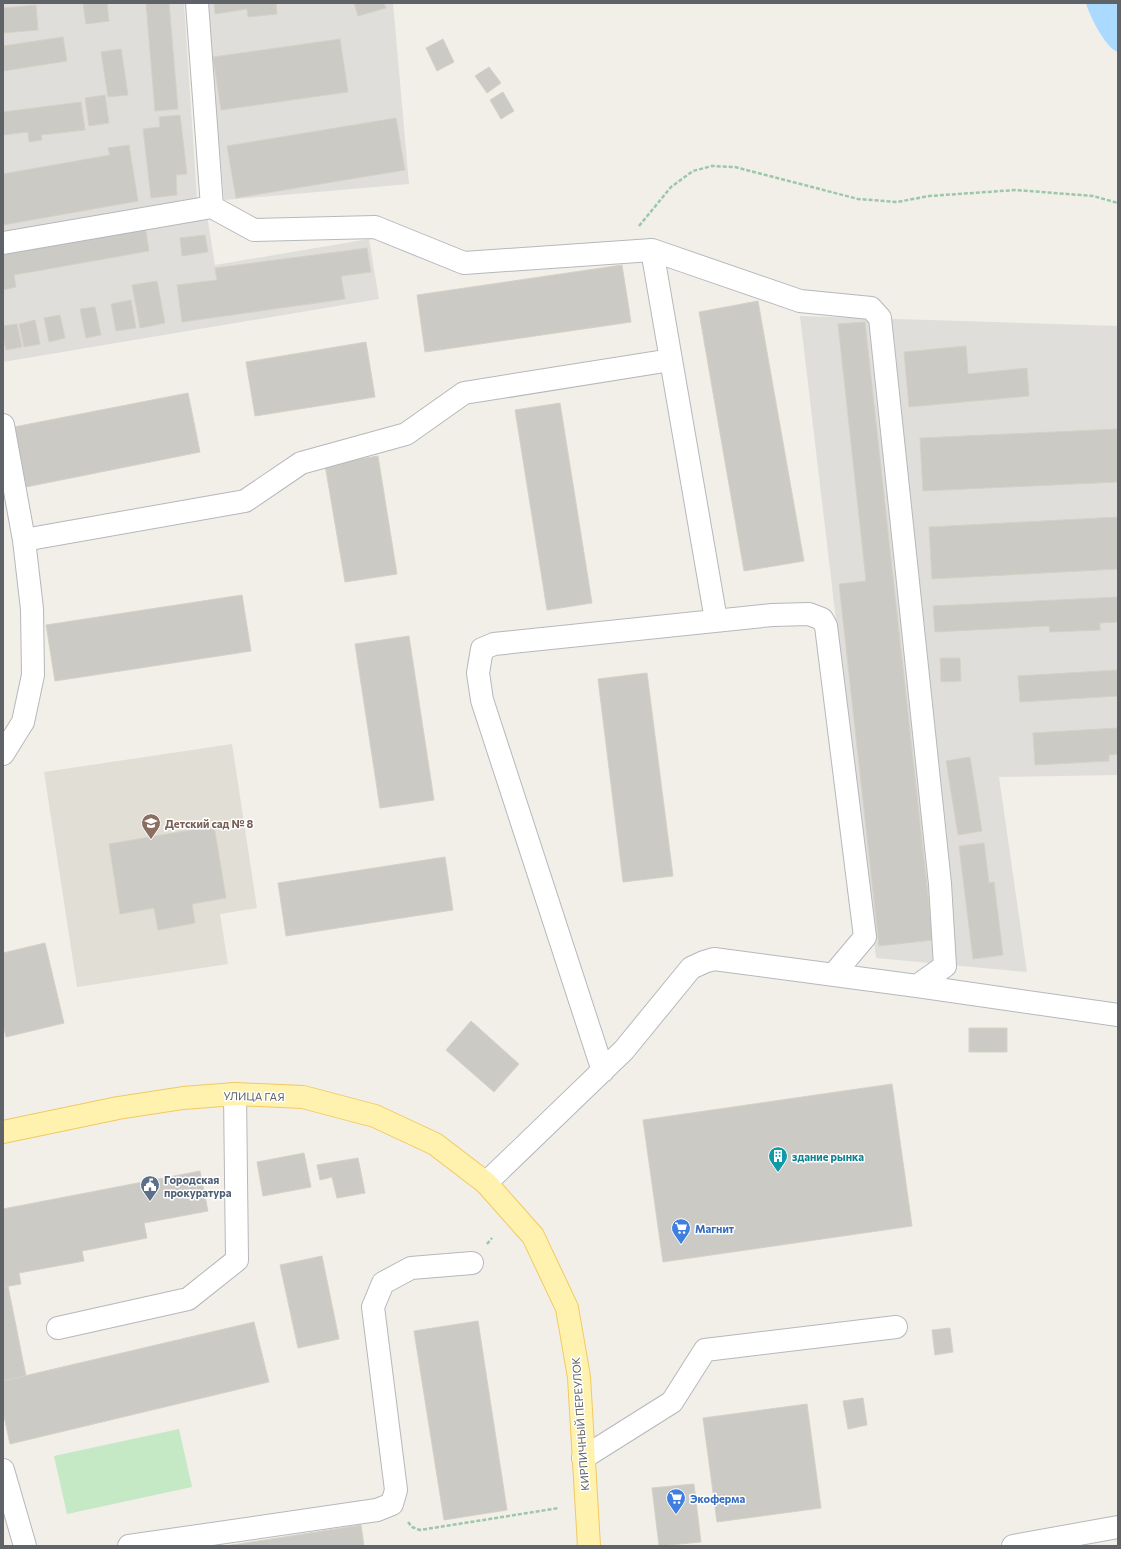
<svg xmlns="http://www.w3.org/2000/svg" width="1121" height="1549" font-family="Commissioner,sans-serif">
<rect width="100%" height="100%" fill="#f1efe8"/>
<path fill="#e0deda" d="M3,3h181l13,196 -194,35z
M207,3h186l16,181 -185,16z
M207,215l8,50 154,-26 10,60 -376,63v-113z
M800,316l318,10v449l-119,2 28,195 -151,-14z"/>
<path fill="#e1ded6" d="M232,744l25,164 -37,6 8,50 -151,23 -33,-215z"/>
<path fill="#c5e8c5" d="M179,1429l13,58 -125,27 -13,-58z"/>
<path fill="#aadaff" d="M1086,3h32v49c-12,-3 -29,-37 -32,-49z"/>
<path fill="#cccac5" stroke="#d6d1c6" d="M83,3h24l2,18 -23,3z
M146,3h23l9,106 -23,2z
M214,3h62l1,11 -29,3 -1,-8 -32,5z
M354,3h30l2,5 -28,8z
M36,5l2,25 -35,3v-25z
M63,37l4,24 -64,10v-25z
M340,39l8,53 -127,18 -8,-53z
M443,39l11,23 -17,9 -11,-23z
M121,49l7,46 -20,2 -7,-45z
M489,67l12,16 -14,10 -12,-17z
M503,92l11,19 -13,8 -11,-19z
M105,95l4,28 -20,3 -4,-28z
M81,102l4,28 -44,5 1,5 -13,2 -1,-10 -25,3v-23z
M180,115l7,59 -11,1 1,20 -26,3 -8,-69 17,-2 -1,-10z
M396,118l9,52 -169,28 -9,-52z
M129,145l9,56 -135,24v-51l107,-19 -2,-7z
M145,226l4,25 -135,24 2,12 -13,3v-39z
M205,235l3,17 -26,4 -2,-18z
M367,248l4,24 -30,4 4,23 -163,23 -5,-37 40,-5 -2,-12z
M622,265l9,57 -206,30 -8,-57z
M157,281l8,42 -25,5 -8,-43z
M131,300l5,28 -20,3 -5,-27z
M758,301l46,260 -60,10 -45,-259z
M95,307l6,28 -15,3 -6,-29z
M60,315l5,23 -16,4 -5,-24z
M35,320l5,24 -16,3 -5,-23z
M865,322l68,618 -54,6 -40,-362 27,-3 -28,-257z
M17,324l5,23 -16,3 -3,-13v-11z
M366,342l9,55 -120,19 -9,-54z
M966,346l2,28 59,-6 2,28 -120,11 -5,-55z
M188,393l12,59 -174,35 -12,-60z
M560,403l32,200 -45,7 -32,-200z
M1118,429v53l-195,9 -3,-53z
M378,456l19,118 -52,8 -20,-117z
M1118,517v52l-186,10 -3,-52z
M242,595l9,56 -196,30 -9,-56z
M1118,597v25l-18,1v7l-50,2 -1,-6 -114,6 -2,-26z
M409,636l25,164 -54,8 -25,-164z
M940,658h20l1,23 -20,1z
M1118,670v26l-98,6 -2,-26z
M647,673l26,203 -50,6 -25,-203z
M1118,728v26l-9,1v6l-74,4 -2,-32z
M970,757l12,74 -24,4 -12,-74z
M214,826l12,72 -34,6 3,19 -37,7 -4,-22 -34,6 -11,-70z
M984,843l5,40 5,-1 9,73 -30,4 -14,-113z
M445,857l8,53 -167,26 -8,-53z
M45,943l19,80 -58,14 -3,-12v-72z
M471,1021l48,43 -25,28 -48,-42z
M969,1028h38v24h-38z
M892,1084l20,142 -249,36 -20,-142z
M304,1153l7,34 -48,9 -6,-34z
M358,1158l7,35 -28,5 -5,-21 -12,3 -3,-15z
M200,1171l8,40 -64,12 3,15 -65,13 2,10 -65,12 2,11 -18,3v-78z
M322,1256l17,83 -41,9 -18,-83z
M8,1286l18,90 -23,5v-94z
M478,1321l29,189 -63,10 -30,-189z
M254,1322l15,60 -259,62 -7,-32v-31z
M950,1328l3,24 -18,3 -3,-25z
M863,1398l4,27 -19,4 -5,-28z
M807,1404l14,104 -104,14 -14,-104z
M694,1484l7,58 -42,4 -7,-58z
M361,1525l3,21h-138z"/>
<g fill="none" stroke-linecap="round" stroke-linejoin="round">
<g stroke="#b5b8bc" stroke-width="24">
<path id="minor" d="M212,207l42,23 121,-3 89,36 188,-13 148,51 71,7 9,10 60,566 5,82 -28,20
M3,243l209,-36 -15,-204
M652,250l64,370
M3,425l21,115
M3,754l20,-32 10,-47 -1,-66 -8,-69 221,-39 56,-38 105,-29 58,-41 207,-33
M603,1071l-121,-371 -4,-27 4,-24 12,-5 278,-29 37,-1 13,5 4,7 39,311 -32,38
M486,1183l138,-133 67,-82 13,-6 10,-3 203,27 201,29
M58,1328l130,-29 49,-39 -2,-166
M583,1458l89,-56 33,-52 191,-23
M3,1470l22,76
M129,1546l248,-36 15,-6 4,-14 -23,-183 10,-24 28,-15 61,-5
M1013,1546l105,-19"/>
</g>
<g stroke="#f2c960" stroke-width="24">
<path id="major" d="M3,1132l115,-24 65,-10 52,-4 68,3 72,19 60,28 51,39 47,53 34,72 12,69 10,169"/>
</g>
<path stroke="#9cc7a9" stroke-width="2.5" stroke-dasharray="4 2" stroke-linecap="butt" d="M639,226l32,-39 22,-16 19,-5 23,1 123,32 39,3 32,-6 87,-6 77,6 25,7
M487,1244l5,-6
M408,1522l4,5 8,3 139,-22"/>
<use href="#minor" stroke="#fff" stroke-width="22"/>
<use href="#major" stroke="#fff2af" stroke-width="22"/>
</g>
<defs>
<g id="school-pin" transform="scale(1)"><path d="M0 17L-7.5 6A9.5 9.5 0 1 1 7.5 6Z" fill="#8d6e63" stroke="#fff"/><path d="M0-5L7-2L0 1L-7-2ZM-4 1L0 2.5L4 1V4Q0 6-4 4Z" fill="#fff"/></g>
<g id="building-pin" transform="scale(1)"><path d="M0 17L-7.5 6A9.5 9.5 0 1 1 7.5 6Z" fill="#0f9aa8" stroke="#fff"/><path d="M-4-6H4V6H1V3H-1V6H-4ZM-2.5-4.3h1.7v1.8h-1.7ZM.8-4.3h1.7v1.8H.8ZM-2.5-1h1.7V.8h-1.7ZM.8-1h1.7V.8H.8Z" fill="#fff"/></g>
<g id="civic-pin" transform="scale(1)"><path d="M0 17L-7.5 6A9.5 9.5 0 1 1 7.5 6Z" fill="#5c6f8a" stroke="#fff"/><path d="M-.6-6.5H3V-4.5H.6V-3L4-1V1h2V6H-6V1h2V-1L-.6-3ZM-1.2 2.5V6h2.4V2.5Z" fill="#fff"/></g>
<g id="supermarket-pin" transform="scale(1)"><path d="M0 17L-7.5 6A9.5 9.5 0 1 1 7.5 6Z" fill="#3f7fe0" stroke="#fff"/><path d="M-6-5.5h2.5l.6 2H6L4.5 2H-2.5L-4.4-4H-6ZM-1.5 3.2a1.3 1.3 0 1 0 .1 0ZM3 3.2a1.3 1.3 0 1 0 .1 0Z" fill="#fff"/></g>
</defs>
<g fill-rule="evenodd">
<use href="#school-pin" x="151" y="823"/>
<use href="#building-pin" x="778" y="1156"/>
<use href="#civic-pin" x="150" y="1185"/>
<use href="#supermarket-pin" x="681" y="1228"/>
<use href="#supermarket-pin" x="676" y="1498"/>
</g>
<g text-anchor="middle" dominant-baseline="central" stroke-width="3" stroke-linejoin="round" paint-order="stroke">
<g font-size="11" font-weight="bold" fill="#785e54" stroke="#fff" text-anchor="start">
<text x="165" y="823">Детский сад № 8</text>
</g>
<g font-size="11" fill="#5f6368" stroke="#fff">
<text transform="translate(254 1096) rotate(1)">УЛИЦА ГАЯ</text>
<text transform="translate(580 1424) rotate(-94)">КИРПИЧНЫЙ ПЕРЕУЛОК</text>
</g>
<g font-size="11" font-weight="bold" fill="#0d838f" stroke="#fff" text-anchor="start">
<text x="792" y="1156">здание рынка</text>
</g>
<g font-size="11" font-weight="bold" fill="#4e5e75" stroke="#fff" text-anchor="start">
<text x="164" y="1179">Городская<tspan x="164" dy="13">прокуратура</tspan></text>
</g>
<g font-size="11" font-weight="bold" fill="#366cbe" stroke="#fff" text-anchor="start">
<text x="695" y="1228">Магнит</text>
<text x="690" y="1498">Экоферма</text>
</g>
</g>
<rect width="1121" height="1549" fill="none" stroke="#5f6368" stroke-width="8"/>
</svg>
